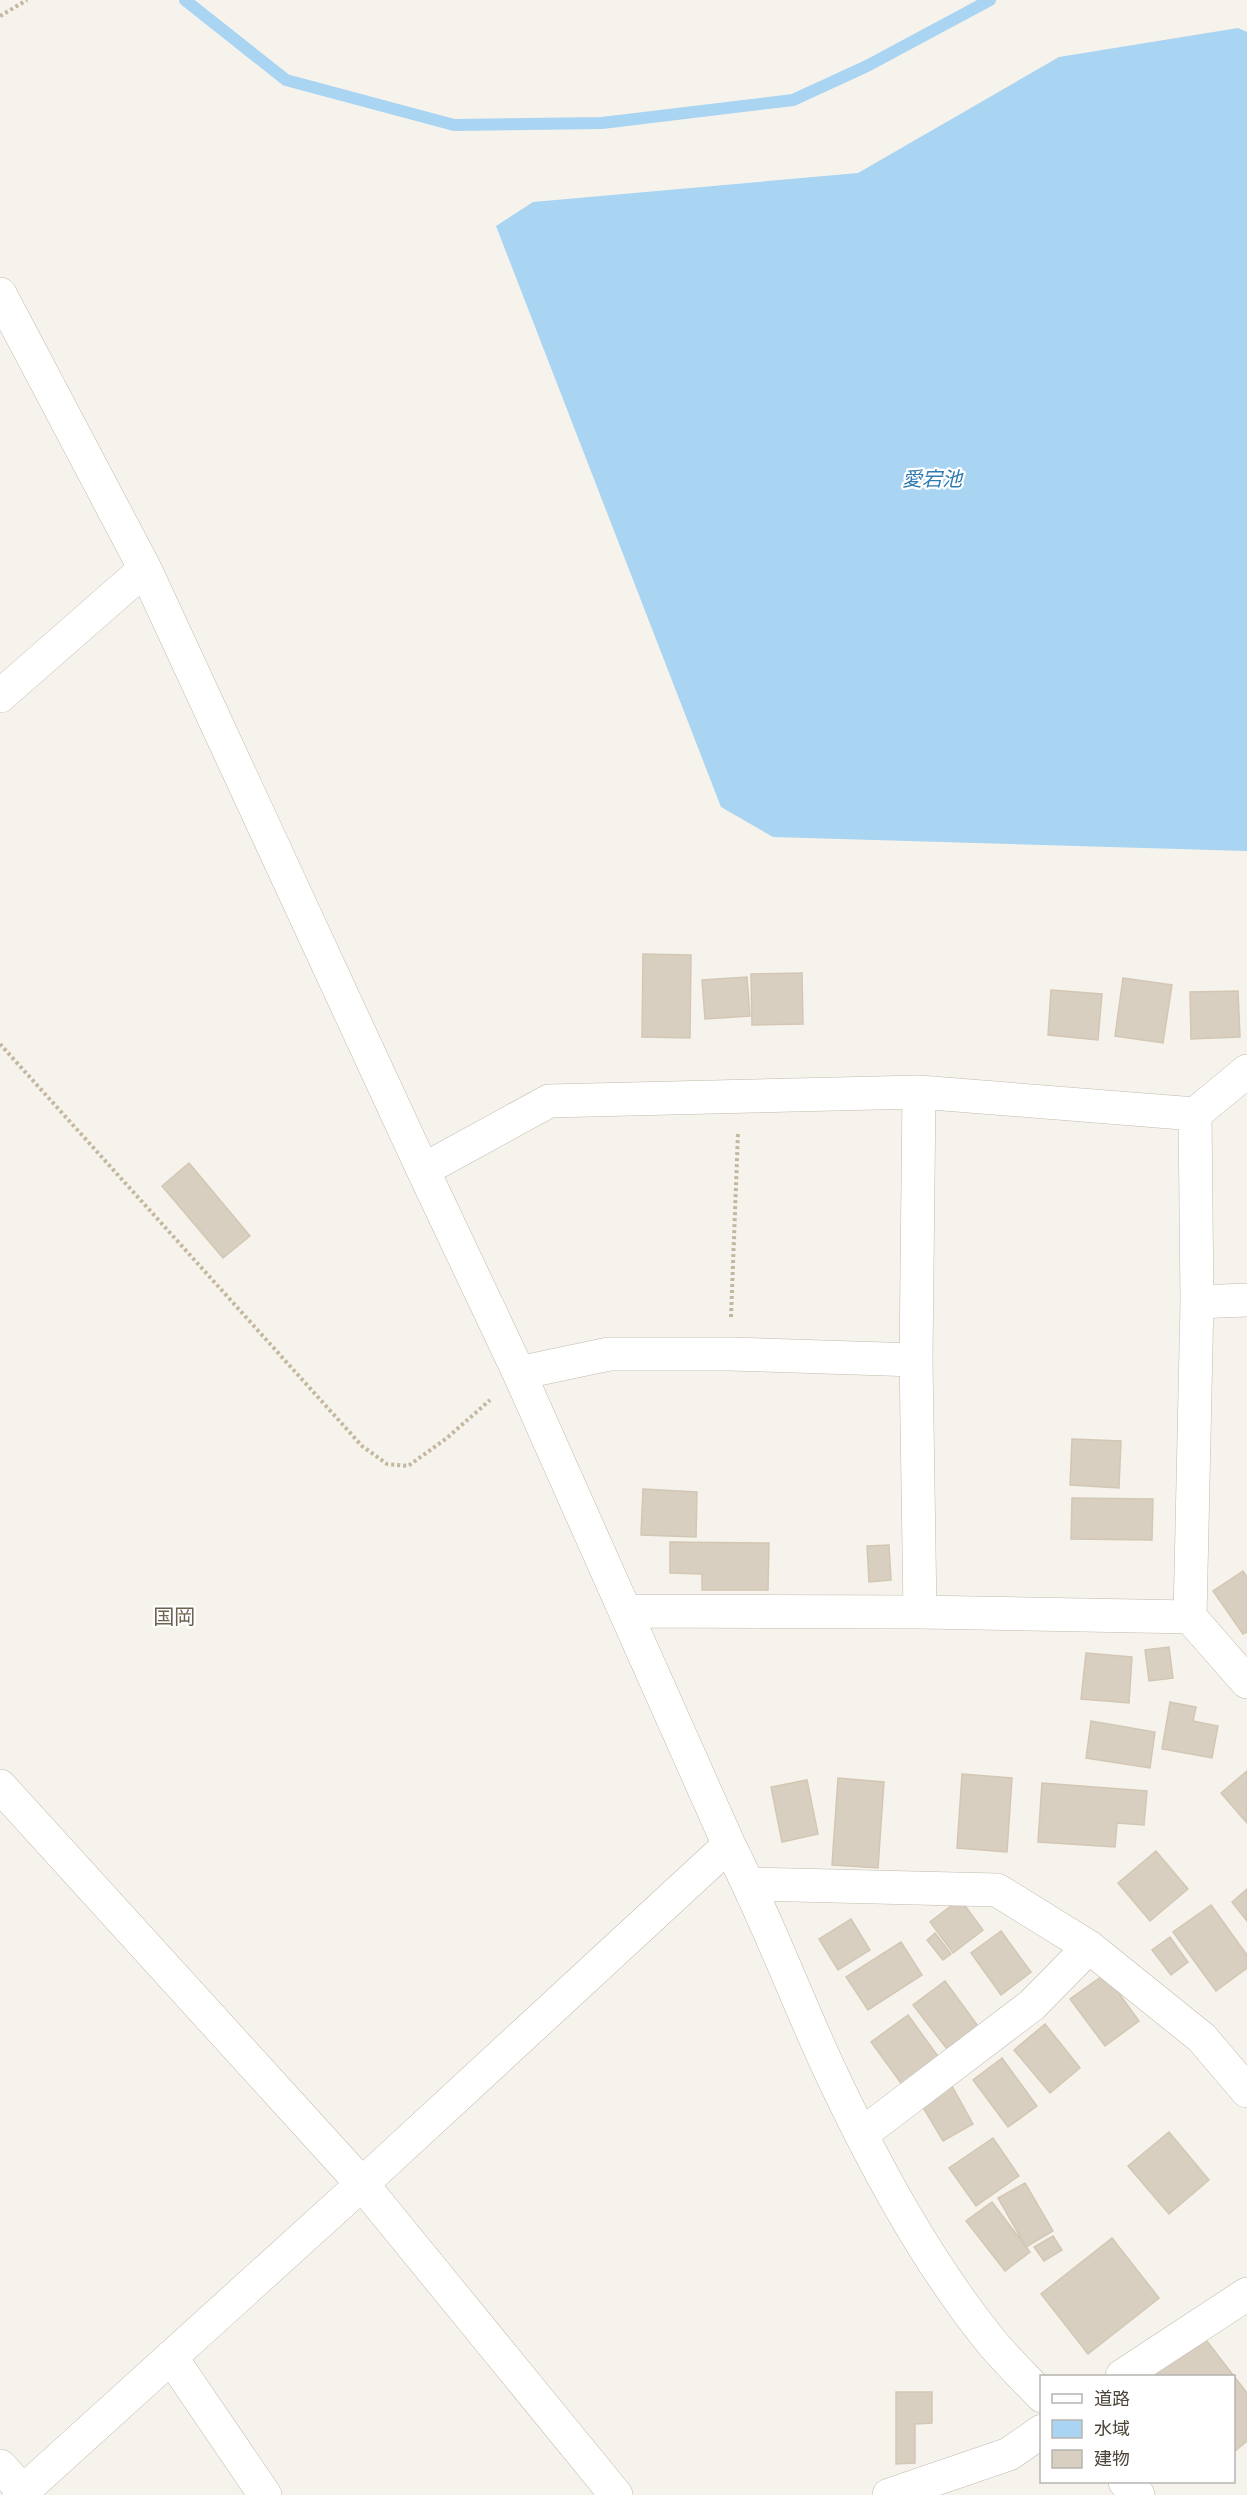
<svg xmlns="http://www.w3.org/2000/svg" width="1247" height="2495" font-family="Montserrat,'Noto Sans JP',sans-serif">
<rect width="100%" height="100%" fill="#f6f3ec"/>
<path fill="#a9d4f2" d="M1238,28l9,4v819l-474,-14 -52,-30 -225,-581 37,-24 325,-29 201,-116z"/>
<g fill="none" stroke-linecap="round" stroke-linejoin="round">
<path stroke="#a9d4f2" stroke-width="12" d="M185,0l101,80 168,45 148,-2 191,-23 74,-34 123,-66"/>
</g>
<path fill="#d8cfc1" stroke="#d3c7b4" stroke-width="1.5" d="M643,954l48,1 -1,83 -48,-1z
M802,973l1,51 -51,1 -1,-51z
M747,977l3,39 -45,3 -3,-39z
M1123,978l49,7 -9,58 -48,-7z
M1051,990l51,4 -4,46 -50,-5z
M1238,991l2,46 -49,2 -1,-47z
M189,1163l61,73 -27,22 -61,-72z
M1072,1439l49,2 -2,47 -49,-3z
M643,1489l54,3 -1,45 -55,-2z
M1072,1498l81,1 -1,41 -81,-1z
M670,1542l99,1 -1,47h-66v-16l-32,-1z
M889,1545l2,35 -22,2 -2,-36z
M1243,1571l4,6v55l-4,2 -30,-43z
M1169,1647l4,31 -24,3 -4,-31z
M1086,1653l46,4 -3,46 -48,-4z
M1170,1702l26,5 -3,14 25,5 -6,32 -50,-9z
M1091,1721l64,11 -5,36 -64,-10z
M1247,1771v52l-26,-30z
M962,1774l50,4 -5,74 -50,-4z
M838,1778l46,4 -6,86 -46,-3z
M807,1780l11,54 -36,8 -11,-55z
M1042,1783l105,8 -3,34 -27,-2 -2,24 -77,-5z
M1156,1851l32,38 -38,32 -32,-38z
M1247,1889v32l-15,-19z
M960,1899l23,31 -30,23 -23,-31z
M1211,1905l36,50v13l-31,23 -43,-59z
M851,1919l19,31 -32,20 -19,-31z
M1001,1931l30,41 -30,23 -30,-42z
M935,1933l16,21 -8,6 -16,-20z
M1170,1937l18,25 -17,13 -19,-25z
M901,1942l21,33 -54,35 -22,-33z
M1105,1974l34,47 -34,25 -35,-47z
M945,1981l33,45 -31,23 -34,-44z
M908,2015l32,44 -37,27 -32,-44z
M1045,2024l35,44 -30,25 -36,-43z
M1002,2058l35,48 -29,21 -35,-47z
M952,2086l21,38 -30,17 -22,-37z
M1169,2132l40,48 -40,34 -41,-48z
M993,2138l26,38 -43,30 -27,-38z
M1025,2183l28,48 -27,16 -28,-49z
M992,2202l38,50 -25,19 -39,-50z
M1053,2236l9,14 -18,11 -10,-14z
M1112,2238l47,60 -71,56 -47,-60z
M1196,2327l51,66v48l-13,11v-76h-102z
M896,2392h36v31l-17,1v39l-19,1z"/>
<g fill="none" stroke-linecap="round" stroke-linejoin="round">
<g stroke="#c2bbae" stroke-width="34">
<path id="minor" d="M0,294l145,275 278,601 96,203 210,472c38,74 67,153 102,228 44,93 94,186 158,266 16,20 35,38 53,57
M0,696l145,-127
M919,1092l-3,268 4,252
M1195,1114l2,188 -7,315 57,65
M423,1170l126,-69 370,-9 276,22 52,-43
M1197,1302l50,-2
M519,1373l90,-19h121l186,6
M626,1611l294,1 270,5
M0,1786l362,398 254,311
M749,1884l248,6 92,57 113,91 45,53
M862,2134l170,-129 57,-58
M171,2357l94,138
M1122,2376l125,-82
M0,2466l23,25
M1125,2482l13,13
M19,2495l343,-311 367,-339
M889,2495l120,-41 33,-23"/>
</g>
<path stroke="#c4b79f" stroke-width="4" stroke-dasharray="3 3" stroke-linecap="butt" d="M0,16l27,-16
M0,1044l362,402 25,18 21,2 39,-28 43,-38
M731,1317l7,-184"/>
<use href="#minor" stroke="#fff" stroke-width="33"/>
</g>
<g text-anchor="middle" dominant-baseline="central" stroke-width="4.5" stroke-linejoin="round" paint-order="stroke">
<g font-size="20" font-style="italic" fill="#2e7ab2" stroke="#fff">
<text x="932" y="479">愛宕池</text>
</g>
<g font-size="21" fill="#6e6250" stroke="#fff">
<text x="174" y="1616">国岡</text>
</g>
</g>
<rect x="1040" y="2375" width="195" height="108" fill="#ffffff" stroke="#b7b4b0" stroke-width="1.5"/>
<rect x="1052" y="2394" width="30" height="9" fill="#ffffff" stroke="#b7b4b0" stroke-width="1.5"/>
<text x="1094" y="2405" font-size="18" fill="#4b4439">道路</text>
<rect x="1052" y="2420" width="30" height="18" fill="#a9d4f2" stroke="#b7b4b0" stroke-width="1.5"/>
<text x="1094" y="2435" font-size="18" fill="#4b4439">水域</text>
<rect x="1052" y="2450" width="30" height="18" fill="#d8cfc1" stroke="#b7b4b0" stroke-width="1.5"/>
<text x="1094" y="2465" font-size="18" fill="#4b4439">建物</text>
</svg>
